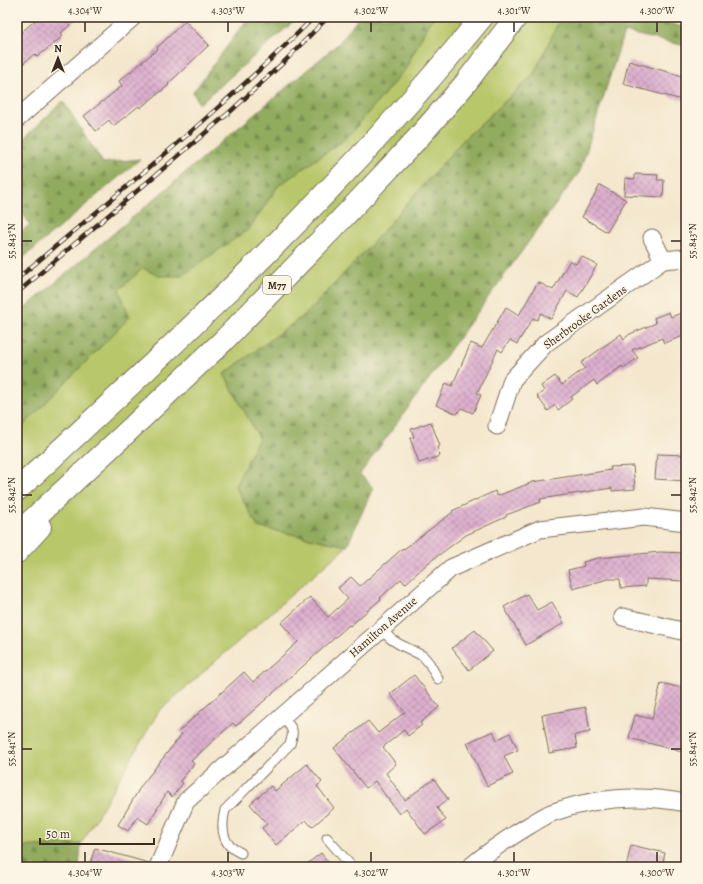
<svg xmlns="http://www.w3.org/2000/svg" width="703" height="884" font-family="Alegreya,serif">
<defs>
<pattern id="forest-firs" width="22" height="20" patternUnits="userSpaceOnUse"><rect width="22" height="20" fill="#92ac5e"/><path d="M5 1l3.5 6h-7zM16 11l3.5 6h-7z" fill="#788c4d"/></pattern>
<pattern id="building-cross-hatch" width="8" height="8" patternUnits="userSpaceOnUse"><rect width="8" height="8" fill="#ddafcf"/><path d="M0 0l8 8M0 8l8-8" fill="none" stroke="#b48fa7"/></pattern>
</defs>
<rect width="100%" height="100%" fill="#fcf5e5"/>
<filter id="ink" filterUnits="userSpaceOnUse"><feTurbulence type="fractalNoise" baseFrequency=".025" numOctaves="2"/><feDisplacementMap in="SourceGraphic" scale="8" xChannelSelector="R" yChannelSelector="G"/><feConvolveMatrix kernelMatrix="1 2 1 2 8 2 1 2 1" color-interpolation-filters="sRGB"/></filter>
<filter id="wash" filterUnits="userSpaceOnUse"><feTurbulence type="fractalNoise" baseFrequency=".012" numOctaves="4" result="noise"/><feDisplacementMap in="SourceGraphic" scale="16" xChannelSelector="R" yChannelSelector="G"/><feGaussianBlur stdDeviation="0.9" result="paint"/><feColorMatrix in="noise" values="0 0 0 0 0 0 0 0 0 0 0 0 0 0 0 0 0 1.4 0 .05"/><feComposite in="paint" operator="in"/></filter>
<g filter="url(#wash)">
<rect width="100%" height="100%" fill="#f4e7cd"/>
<path fill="#b8c76a" stroke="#7a7844" d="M434,17h127l-28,58 -71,66 -93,106 -63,67 -82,60 36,64 -25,48 23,41 89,19 -188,165 -78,133 -64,3v-415l112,-115 -10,-27 24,-22 16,8 90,-47 29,-43 70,-49 58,-69 21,-42z"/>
<path fill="url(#forest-firs)" stroke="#666b3e" d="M249,17h50l-100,87 -6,-12z
M359,17h75l-7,9 -21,42 -58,69 -70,49 -29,43 -68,47h-22l-16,-8 -24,22 11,27 -113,115v-117l322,-272z
M561,17h87l38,11v18l-62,-14 -44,139 -220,303 13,14 -26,58 -89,-19 -23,-41 24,-48 -35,-64 82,-60 63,-67 93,-106 71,-65z
M63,101l40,62 37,-4 -123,104v-27l13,-12 -13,-18v-61z
M81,844l-2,23h-62v-20z"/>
<g id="blocks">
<path fill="url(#building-cross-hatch)" d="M39,17h40l-18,16 2,3 -26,21 -3,-3 -17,15v-33z
M185,21l24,24 -41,39 1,1 -29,23 -1,-2 -26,20 -4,-6 -13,11 -12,-15 38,-30 -3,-5 39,-32 -1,-1z
M629,61l57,16v24l-63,-17z
M635,174l23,1 -1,5h7l-1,17 -39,-2 1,-17 10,1z
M600,185l26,15 -19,32 -25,-15z
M581,256l16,9 -19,32 -11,-6 -16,28 -10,-6 -4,7 -4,-2 -16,26 -7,-4 -8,12 -4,-3 -21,44 4,2 -8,18 -12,-5 -4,6 -21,-9 10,-22 6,3 19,-43 11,5 24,-41 13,8 19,-33 15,8 17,-30 6,4z
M686,311v24l-22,8 -2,-5 -30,12 6,8 -15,10 -1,-2 -25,19 -3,-5 -23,17 1,2 -14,11 -3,-5 -7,6 -11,-15 7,-5 -3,-5 14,-10 7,9 23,-17 -4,-5 40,-29 3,5 6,-5 26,-11 -2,-5 15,-6 2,5z
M431,422l9,24 -3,1 3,9 -21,7 -9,-25 4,-1 -3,-8z
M657,454l29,1v26l-31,-2z
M633,466l2,23 -23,2v-3l-72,11 1,3 -35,13v2l-40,18 -38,28 -23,21 -4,-5 -21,19 1,1 -31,27 -1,-1 -113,101 -3,-3 -42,38 3,3 -14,17 3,2 -11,14 -5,-5 -19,32 -11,-7 -9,14 -10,-6 23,-39 41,-52 -3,-3 65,-59 9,10 45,-40 -17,-19 29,-26 18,20 20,-18 -10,-11 13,-11 9,9 43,-38 1,1 49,-37 -1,-1 43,-20 2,5 36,-14 78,-12 -1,-3z
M660,552l26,1 -2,28 -38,-2v7l-25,2 -1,-9h-12l-35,10 -5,-19 16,-4 -1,-4 15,-4z
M527,594l10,16 15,-8 12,21 -38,22 -22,-38z
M475,630l18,21 -24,19 -17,-22z
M414,675l25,32 -19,16 2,2 -14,11 -4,-6 -21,17 13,17 -10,9 19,27 29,-21 14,20 -11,9 9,12 -21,14 -19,-26 -7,6 -24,-33 -9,7 -32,-40 34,-27 10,12 27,-21 -15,-18z
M661,683l25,6v64l-57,-15 6,-23 17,4z
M586,707l4,25 -15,3 2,13 -28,5 -7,-38z
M493,731l4,9 13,-7 8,17 -14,6 9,18 -26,12 -20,-43z
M307,764l15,18 -5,4 17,22 -22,19 -6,-7 -30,25 -14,-17 5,-4 -17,-20 21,-18 4,5z
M631,845l34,8 -3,14h-36z
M95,848l54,15 -1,4h-59z
M321,853l11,14h-29z"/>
</g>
</g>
<g filter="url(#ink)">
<use href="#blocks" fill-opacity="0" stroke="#7c6c5b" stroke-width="1"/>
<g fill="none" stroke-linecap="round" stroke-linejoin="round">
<g stroke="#7c6c5b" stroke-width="11">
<path id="lane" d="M381,629l10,10 8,5 24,12 6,7 9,16
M327,838l25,29
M241,853c-4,-2 -9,-5 -12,-8 -8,-10 -7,-23 -4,-35l65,-66c5,-15 2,-16 -8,-27"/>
</g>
<g stroke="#7c6c5b" stroke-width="19">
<path id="street" d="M17,119l116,-102
M652,238l11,22
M497,426l15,-46 34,-37 117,-83 23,-2
M623,617l63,15
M158,867l28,-66 265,-233 89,-39 104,-12 42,5
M470,867c19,-16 38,-29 60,-42 7,-4 14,-9 21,-12 44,-16 90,-19 135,-10"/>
</g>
<g stroke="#7c6c5b" stroke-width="24">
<path id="highway" d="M17,490c163,-150 325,-301 465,-473
M17,534l109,-101 97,-92 111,-114 83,-88 48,-55 51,-67
M17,552l23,-25"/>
</g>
<use href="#lane" stroke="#fff" stroke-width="9"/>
<use href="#street" stroke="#fff" stroke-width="17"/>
<use href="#highway" stroke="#fff" stroke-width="22"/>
<g stroke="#3b2a1e" stroke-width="4.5">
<path id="rail" d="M17,279c100,-85 204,-168 297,-262
M17,293l214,-182 54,-50 43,-44"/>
</g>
<use href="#rail" stroke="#fcf5e5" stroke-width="3" stroke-dasharray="9" stroke-linecap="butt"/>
</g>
</g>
<path fill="none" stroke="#3b2a1e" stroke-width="1.5" d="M85,22v10M228,22v10M371,22v10M514,22v10M657,22v10M22,241h10M671,241h10M22,495h10M671,495h10M22,749h10M671,749h10M85,852v10M228,852v10M371,852v10M514,852v10M657,852v10"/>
<g text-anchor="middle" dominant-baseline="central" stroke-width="4" stroke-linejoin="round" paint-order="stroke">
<rect fill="#fcf5e5" stroke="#75675a" stroke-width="1" x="263" y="276" width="28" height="18" rx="3"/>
<g font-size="11" font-weight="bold" fill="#3b2a1e">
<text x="277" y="285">M77</text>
</g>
<g font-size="12" fill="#3b2a1e" stroke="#fcf5e5">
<text transform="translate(585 317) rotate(-36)">Sherbrooke Gardens</text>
<text transform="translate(383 627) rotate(-41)">Hamilton Avenue</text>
</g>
</g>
<rect width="703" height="884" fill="none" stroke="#fcf5e5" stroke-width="44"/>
<g transform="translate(58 58)" stroke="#fcf5e5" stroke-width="3" paint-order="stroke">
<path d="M0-3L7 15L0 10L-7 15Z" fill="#3b2a1e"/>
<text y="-6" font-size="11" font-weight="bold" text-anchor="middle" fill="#3b2a1e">N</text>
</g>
<path d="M40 838v6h114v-6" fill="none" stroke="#3b2a1e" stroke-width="2"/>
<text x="46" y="838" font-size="12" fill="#3b2a1e" stroke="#fcf5e5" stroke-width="3" paint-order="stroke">50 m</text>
<rect x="22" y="22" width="659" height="840" fill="none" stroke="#3b2a1e" stroke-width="1.5"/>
<g font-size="10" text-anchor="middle" fill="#3b2a1e">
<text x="85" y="14">4.304°W</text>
<text x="228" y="14">4.303°W</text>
<text x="371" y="14">4.302°W</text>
<text x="514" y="14">4.301°W</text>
<text x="657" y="14">4.300°W</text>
<text transform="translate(11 241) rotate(-90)" y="4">55.843°N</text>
<text transform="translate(692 241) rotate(-90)" y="4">55.843°N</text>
<text transform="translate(11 495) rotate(-90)" y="4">55.842°N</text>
<text transform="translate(692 495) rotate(-90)" y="4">55.842°N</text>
<text transform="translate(11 749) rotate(-90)" y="4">55.841°N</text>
<text transform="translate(692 749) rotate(-90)" y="4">55.841°N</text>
<text x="85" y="876">4.304°W</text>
<text x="228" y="876">4.303°W</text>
<text x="371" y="876">4.302°W</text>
<text x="514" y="876">4.301°W</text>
<text x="657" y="876">4.300°W</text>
</g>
</svg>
